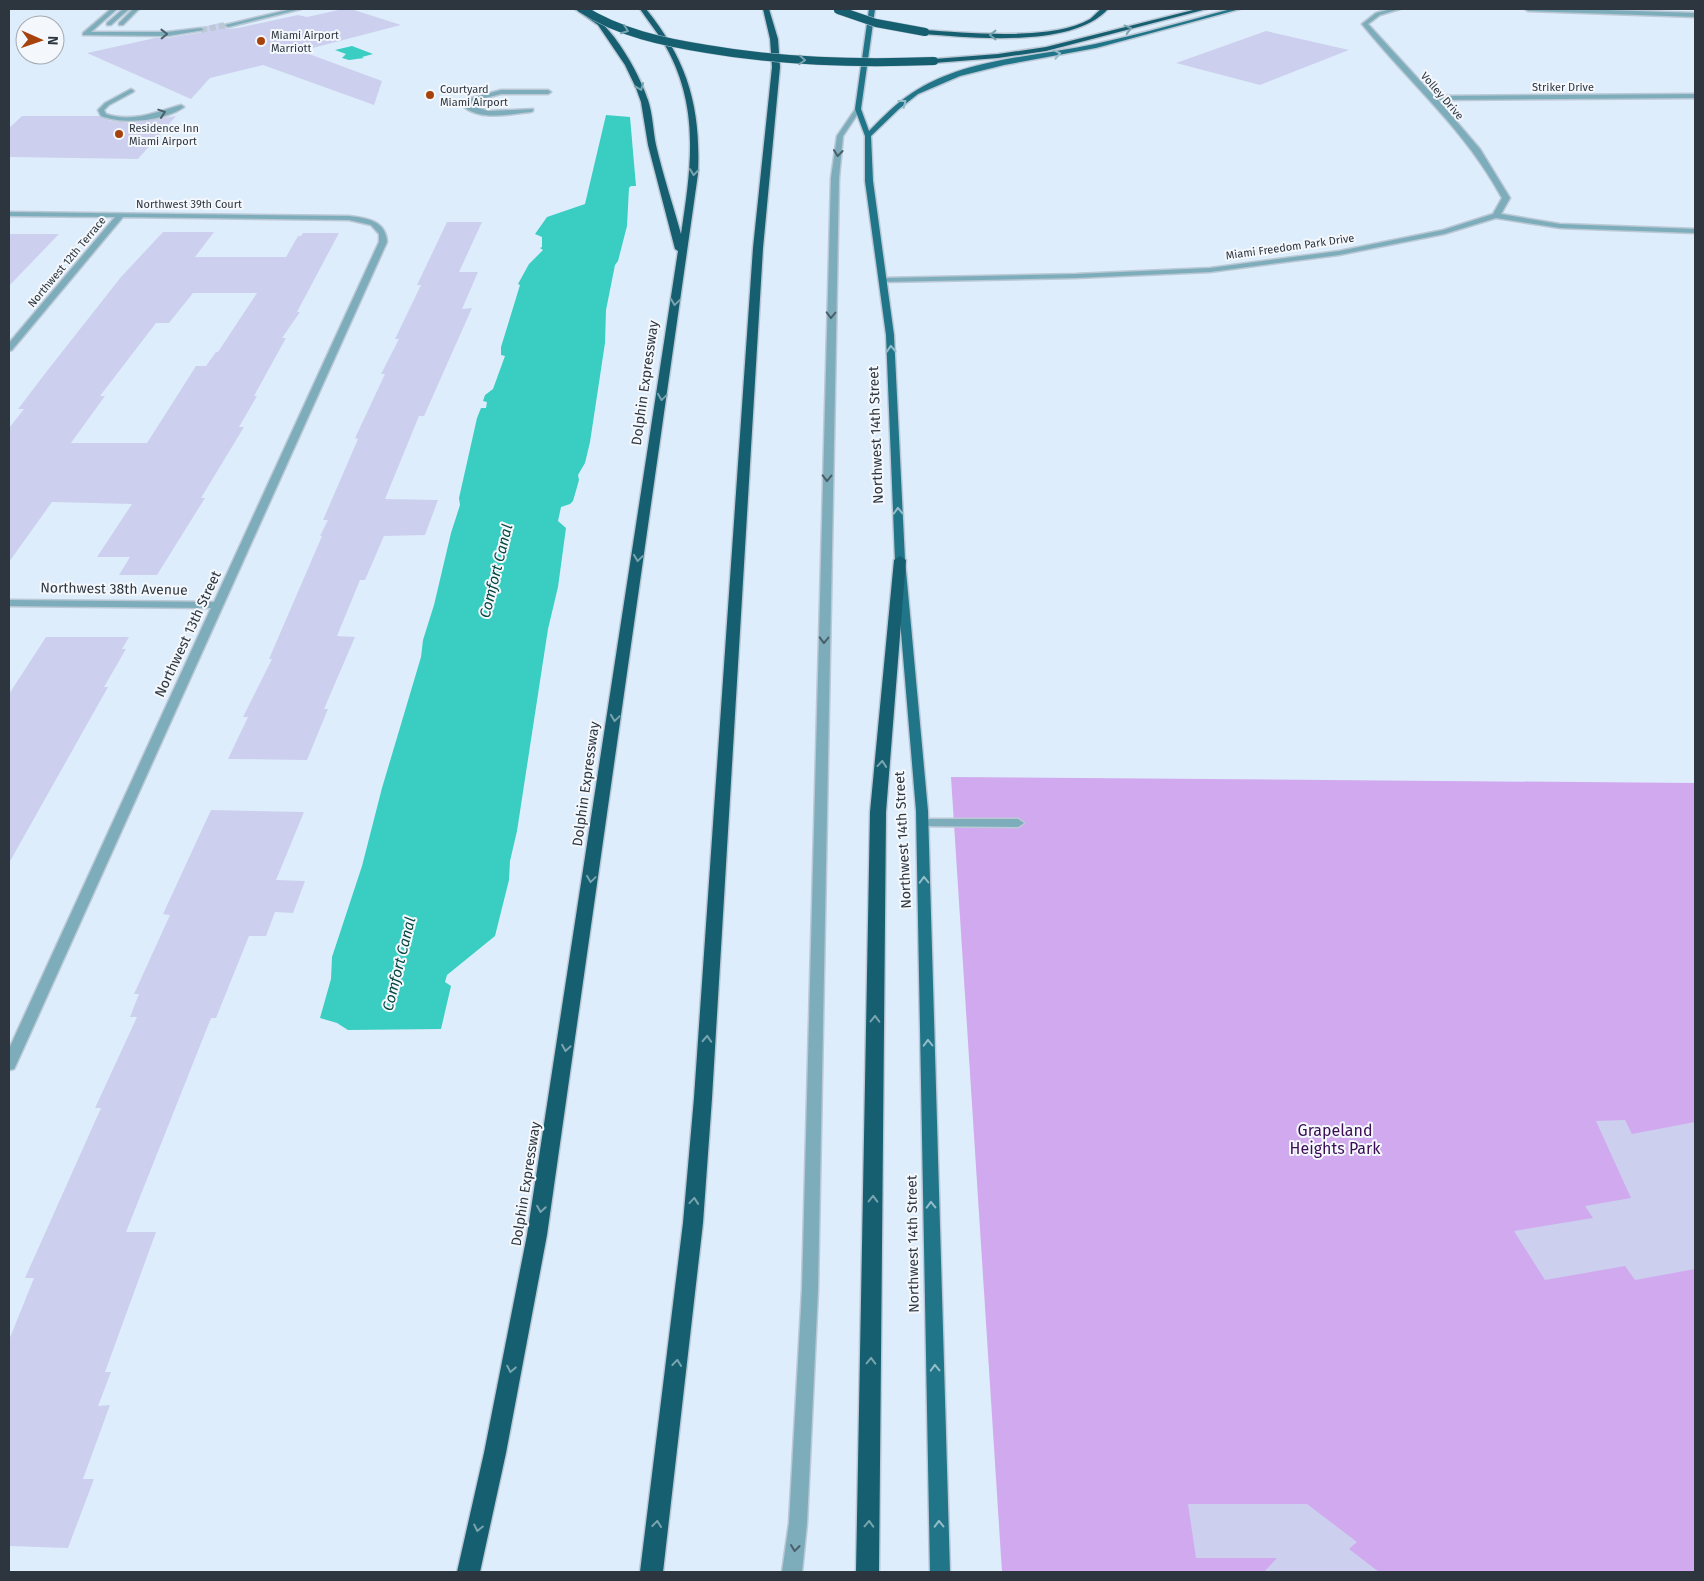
<svg xmlns="http://www.w3.org/2000/svg" width="1704" height="1581" font-family="'Fira Sans',sans-serif">
<rect width="100%" height="100%" fill="#deedfb"/>
<path fill="#d1a9ef" d="M951,777l744,6v789h-693z"/>
<path fill="#39cec1" d="M352,46l21,8 -11,3 2,1 -15,2 -7,-2 4,-4 -11,-4z
M606,115l24,2 6,69h-5l-2,2 -2,38 -9,35 -3,4 -9,45 -1,33 -15,99 -5,21 -7,12 1,5 -6,21 -3,3 -9,3 -3,14 8,7 -8,59 -10,42 -31,202 -7,30 -1,19 -14,56 -48,39 -2,7 6,4 -10,43 -93,1 -11,-7 -17,-5 11,-39 1,-22 30,-91 20,-78 39,-131 2,-17 11,-35 17,-72 9,-28 -1,-7 18,-80 4,-10h5l1,-6 -4,-1 2,-6 8,-6 12,-33 -4,-1v-8l19,-62 -2,-1 11,-20 14,-14 -3,-2 2,-1v-10l-7,-3 12,-17 38,-13z"/>
<path fill="#ccd0ee" fill-rule="evenodd" d="M343,9h8l50,16 -100,26 81,30 -8,24 -111,-40 -53,13 -19,21 -104,-46 68,-15h12l37,-6 2,-2 -3,-3 20,-5 4,7 11,-1 60,-13 9,2z
M1266,31l83,19 -89,35 -84,-22z
M22,116h77l11,5 22,2 44,-7 -38,43 -129,-2v-29z
M447,222h35l-23,50h19l-16,37 10,-1 -48,108h-5l-34,83 53,1 -13,35 -41,1 -19,44h-5l-23,56 18,1 -31,72h4l-21,51 -79,-1 20,-42h-5l29,-58h-3l53,-123h-2l8,-16h-5l35,-81 -3,-1 30,-64h-4l18,-35h-4l26,-54h-4z
M163,232h51l-19,25h91l12,-21h3l2,-3h36l-42,79h3l-18,26h4l-32,58h3l-18,31h5l-43,71h4l-48,77h-38l11,-18h-33l35,-53 -80,-2 -43,60v-134l15,-19h-6l29,-38 74,-94zM193,293h64l-39,59h-2l-10,14h-10l-49,77h-76l34,-47h-5l56,-73h13z
M9,234h50l-50,52z
M46,637h83l-7,12h4l-22,38h4l-99,176v-169z
M211,810l93,2 -28,68 29,1 -12,32 -18,-1 -9,24h-17l-33,82h-5l-85,214h30l-51,140h6l-13,34 12,-1 -27,74h11l-26,69 -59,-2v-206l25,-62h-9l76,-170h-6l42,-91h-7l9,-23h-5l36,-79 -7,-1z
M1625,1120l7,14 63,-12v147l-60,11 -10,-14 -80,14 -31,-49 79,-13 -8,-12 46,-8 -35,-77z
M1188,1504h119l50,38 -8,7 30,23h-115l13,-14h-81z"/>
<g fill="none" stroke-linecap="round" stroke-linejoin="round">
<path stroke="#bbc8d5" stroke-width="6" stroke-dasharray="6 3" stroke-linecap="butt" d="M201,30l27,-5"/>
<g stroke="#bbc8d5" stroke-width="3">
<path id="minor" d="M111,9h6l-26,23h76l34,-4 3,2 -37,6 -84,-1v-2z
M123,9h6l-18,16h-4v-2z
M133,9h6l-16,16h-4v-2z
M292,9h9l-73,18 -3,-2z
M1391,9h9l-20,6 -12,9 66,72 261,-2v4l-257,2 42,49 30,49 -9,16 59,10 135,5v4l-135,-5 -64,-10 -52,16 -105,21 -129,17 -134,6 -193,4 -4,-2 4,-2 193,-4 134,-6 129,-17 104,-21 50,-16 9,-16c-38,-70 -91,-113 -140,-174l14,-11z
M1525,9h54l116,4v4l-167,-6z
M131,89l3,2 -1,1 -24,13 -5,5 2,4c26,9 50,-2 75,-9l3,2c-20,14 -60,18 -83,9l-3,-6 7,-7z
M501,90h47l3,2 -3,2h-47l-28,7 -2,5 18,5 44,-2v2l-2,1c-21,2 -50,9 -67,-5l4,-8z
M858,107l3,2 -18,27 -4,42 -21,1112 -11,233 -5,49h-20l7,-49 13,-233 29,-1112 6,-42 19,-28z
M9,212l340,4c18,2 37,5 38,26l-371,823 -2,4 -5,1v-21l202,-441 -202,-2v-6l205,2 165,-360v-8l-8,-9 -22,-5 -226,-3 -111,133 -3,1v-8l106,-126 -106,-1z
M923,819h95l6,4 -6,4 -100,-1 -1,-3 1,-3z"/>
</g>
<g stroke="#bbc8d5" stroke-width="3">
<path id="major" d="M869,9h6l-14,100 8,22c14,-14 27,-28 43,-38 53,-35 123,-36 183,-49 46,-10 91,-23 136,-35h9l-144,39 -92,17 -44,11 -42,18 -19,15 -28,27 2,45 21,154 11,225 23,251 22,761h-20l-14,-761 -21,-251 -9,-225 -21,-154v-45l-10,-27z"/>
</g>
<g stroke="#bbc8d5" stroke-width="3">
<path id="highway" d="M575,9c30,0 65,65 73,91 5,15 5,31 8,45 7,30 17,60 25,89 10,-66 19,-126 -15,-187 -8,-14 -18,-26 -26,-38h6c42,52 55,99 52,165l-151,1061 -41,218 -26,119h-23l27,-119 43,-218 151,-984 -3,-2 -27,-104 -7,-43 -5,-14 -11,-23 -27,-40z
M763,9h6l9,30 2,28 -17,181 -51,850 -9,125 -40,349h-23l43,-349 11,-125 59,-850 19,-181 -2,-28z
M1101,9h7c-35,39 -134,29 -183,25l-4,-2 4,-2c43,3 128,11 165,-11 4,-3 7,-7 11,-10z
M1197,9h10l-161,42 -48,7 -64,5 -4,-2 4,-2 64,-5 48,-7z
M900,556l6,4 -20,252 -7,760h-23l14,-760 24,-252z"/>
</g>
<use href="#minor" fill="#7dadbb" fill-rule="evenodd"/>
<use href="#major" fill="#207589" fill-rule="evenodd"/>
<use href="#highway" fill="#155f70" fill-rule="evenodd"/>
<g stroke="#bbc8d5" stroke-width="9" stroke-linecap="butt">
<path id="highway-bridge" d="M582,9c38,24 81,33 125,40 75,13 151,15 227,12
M838,10l38,13 49,9"/>
</g>
<use href="#highway-bridge" stroke="#155f70" stroke-width="8"/>
</g>
<defs><path id="oneway-chevron" d="M-2-3.5L2.5 0L-2 3.5" fill="none" stroke-width="1.6" stroke-linecap="round" stroke-linejoin="round" transform="scale(1.25)"/></defs>
<g stroke="#79a4af">
<use href="#oneway-chevron" transform="translate(1128 29) rotate(-15)"/>
<use href="#oneway-chevron" transform="translate(625 30) rotate(20)"/>
<use href="#oneway-chevron" transform="translate(993 35) rotate(-180)"/>
<use href="#oneway-chevron" transform="translate(802 60) rotate(4)"/>
<use href="#oneway-chevron" transform="translate(640 87) rotate(68)"/>
<use href="#oneway-chevron" transform="translate(694 172) rotate(96)"/>
<use href="#oneway-chevron" transform="translate(675 302) rotate(98)"/>
<use href="#oneway-chevron" transform="translate(662 397) rotate(98)"/>
<use href="#oneway-chevron" transform="translate(638 558) rotate(98)"/>
<use href="#oneway-chevron" transform="translate(615 718) rotate(98)"/>
<use href="#oneway-chevron" transform="translate(882 764) rotate(-85)"/>
<use href="#oneway-chevron" transform="translate(591 879) rotate(98)"/>
<use href="#oneway-chevron" transform="translate(875 1019) rotate(-89)"/>
<use href="#oneway-chevron" transform="translate(707 1039) rotate(-87)"/>
<use href="#oneway-chevron" transform="translate(566 1048) rotate(99)"/>
<use href="#oneway-chevron" transform="translate(873 1199) rotate(-89)"/>
<use href="#oneway-chevron" transform="translate(694 1201) rotate(-85)"/>
<use href="#oneway-chevron" transform="translate(541 1209) rotate(99)"/>
<use href="#oneway-chevron" transform="translate(871 1361) rotate(-89)"/>
<use href="#oneway-chevron" transform="translate(677 1363) rotate(-84)"/>
<use href="#oneway-chevron" transform="translate(511 1369) rotate(101)"/>
<use href="#oneway-chevron" transform="translate(657 1524) rotate(-83)"/>
<use href="#oneway-chevron" transform="translate(869 1524) rotate(-88)"/>
<use href="#oneway-chevron" transform="translate(478 1528) rotate(102)"/>
</g>
<g stroke="#49606a">
<use href="#oneway-chevron" transform="translate(164 34) rotate(-1)"/>
<use href="#oneway-chevron" transform="translate(162 113) rotate(-18)"/>
<use href="#oneway-chevron" transform="translate(838 153) rotate(96)"/>
<use href="#oneway-chevron" transform="translate(831 315) rotate(91)"/>
<use href="#oneway-chevron" transform="translate(827 478) rotate(91)"/>
<use href="#oneway-chevron" transform="translate(824 640) rotate(91)"/>
<use href="#oneway-chevron" transform="translate(795 1548) rotate(97)"/>
</g>
<g stroke="#95bdc9">
<use href="#oneway-chevron" transform="translate(1057 54) rotate(-11)"/>
<use href="#oneway-chevron" transform="translate(903 103) rotate(-38)"/>
<use href="#oneway-chevron" transform="translate(891 349) rotate(-93)"/>
<use href="#oneway-chevron" transform="translate(898 511) rotate(-92)"/>
<use href="#oneway-chevron" transform="translate(924 880) rotate(-91)"/>
<use href="#oneway-chevron" transform="translate(928 1043) rotate(-91)"/>
<use href="#oneway-chevron" transform="translate(931 1205) rotate(-91)"/>
<use href="#oneway-chevron" transform="translate(935 1368) rotate(-91)"/>
<use href="#oneway-chevron" transform="translate(939 1524) rotate(-91)"/>
</g>
<g fill="#a6430d" stroke="#f4f8fd" stroke-width="2">
<circle cx="261" cy="41" r="5"/>
<circle cx="430" cy="95" r="5"/>
<circle cx="119" cy="134" r="5"/>
</g>
<g text-anchor="middle" dominant-baseline="central" stroke-width="4" stroke-linejoin="round" paint-order="stroke">
<g font-size="11" fill="#2d363f" stroke="#f4f8fd" text-anchor="start">
<text x="271" y="35">Miami Airport<tspan x="271" dy="13">Marriott</tspan></text>
<text x="440" y="89">Courtyard<tspan x="440" dy="13">Miami Airport</tspan></text>
<text x="129" y="128">Residence Inn<tspan x="129" dy="13">Miami Airport</tspan></text>
</g>
<g font-size="11" fill="#2d363f" stroke="#f4f8fd">
<text x="1563" y="87">Striker Drive</text>
<text transform="translate(1442 96) rotate(49)">Volley Drive</text>
<text x="189" y="204">Northwest 39th Court</text>
<text transform="translate(1290 247) rotate(-8)">Miami Freedom Park Drive</text>
<text transform="translate(67 262) rotate(-50)">Northwest 12th Terrace</text>
</g>
<g font-size="14" fill="#2d363f" stroke="#f4f8fd">
<text transform="translate(645 383) rotate(-82)">Dolphin Expressway</text>
<text transform="translate(876 435) rotate(-92)">Northwest 14th Street</text>
<text transform="translate(114 589) rotate(1)">Northwest 38th Avenue</text>
<text transform="translate(188 634) rotate(-65)">Northwest 13th Street</text>
<text transform="translate(586 784) rotate(-82)">Dolphin Expressway</text>
<text transform="translate(903 840) rotate(-93)">Northwest 14th Street</text>
<text transform="translate(526 1184) rotate(-81)">Dolphin Expressway</text>
<text transform="translate(913 1244) rotate(-91)">Northwest 14th Street</text>
</g>
<g font-size="15" font-style="italic" fill="#054842" stroke="#f4f8fd">
<text transform="translate(496 571) rotate(-76)">Comfort Canal</text>
<text transform="translate(399 964) rotate(-76)">Comfort Canal</text>
</g>
<g font-size="16" fill="#3c0d55" stroke="#f4f8fd">
<text x="1335" y="1130">Grapeland<tspan x="1335" dy="18">Heights Park</tspan></text>
</g>
</g>
<rect width="1704" height="1581" fill="none" stroke="#2d363f" stroke-width="20"/>
<g transform="translate(40 40) rotate(92)"><circle r="24" fill="#f4f8fd" stroke="#a4aab1"/>
<path d="M0-4L9 19L0 12L-9 19Z" fill="#a6430d"/>
<text y="-8" font-size="14" font-weight="bold" text-anchor="middle" fill="#2d363f">N</text>
</g>
</svg>
